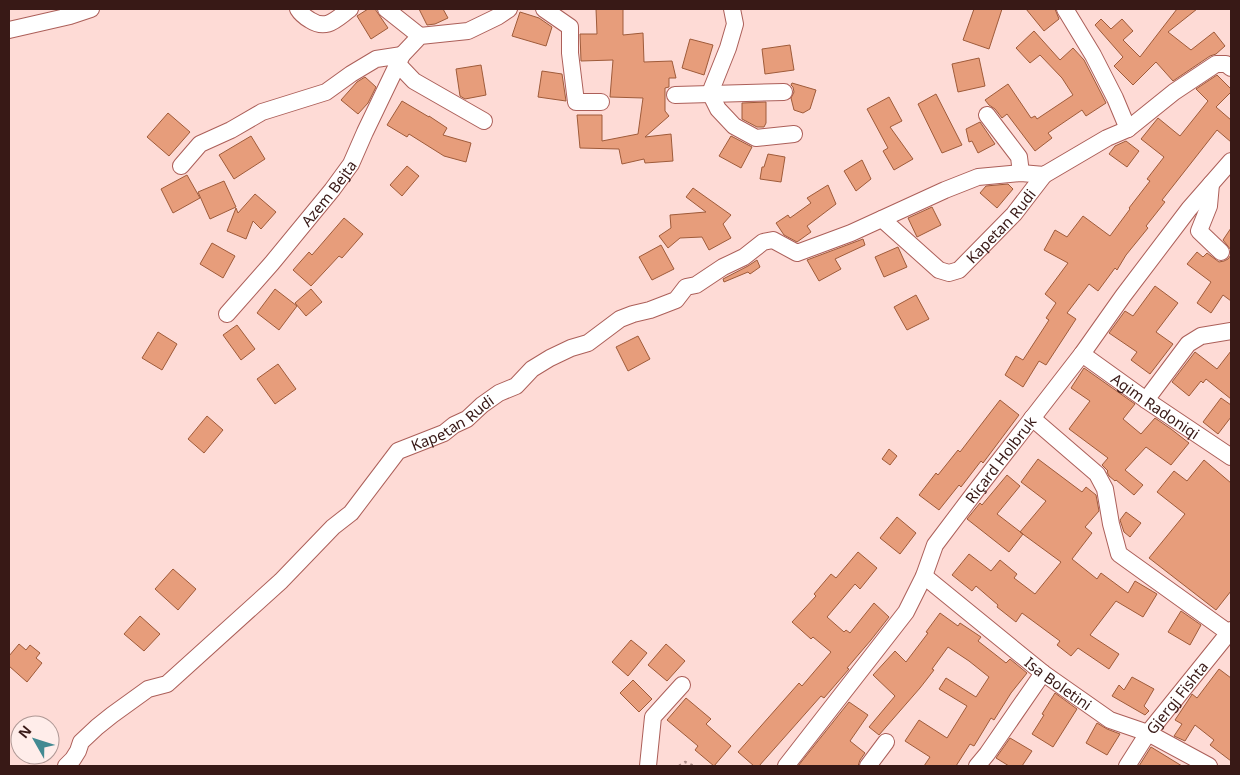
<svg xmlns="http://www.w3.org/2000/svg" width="1240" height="775" font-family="'Noto Sans',sans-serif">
<rect width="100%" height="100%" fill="#fedbd6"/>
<path fill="#e79d7b" stroke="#9f5b3a" d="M368,9h7l13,19 -17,11 -14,-23z
M419,9h24l5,9 -13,6 -8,1z
M596,9h27v26l20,-2 1,29 28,-1 4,17h-7v9l-4,1v23l4,5 -24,21 26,-3 2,27 -28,2 -1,-4 -22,5 -3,-15 -39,-1 -3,-33h25v26l36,-7 5,-36 -33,-1 3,-37 -32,1 -1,-27h17z
M974,9h28l-13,40 -26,-9z
M1026,9h29l4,10 -15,12z
M1177,9h20l-29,23 23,18 23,-18 11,14 -9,8 -6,2 -37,25 -17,-19 -23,23 -19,-19 9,-9 -28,-32 6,-6 10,10 11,-10 11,12 -10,9 17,17z
M520,12l19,6 13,9 -6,19 -34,-10z
M1034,31l26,29 13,-12 11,12 22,43 -20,13 -4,-6 -34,23 4,5 -17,13 -28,-37 -5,4 -7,-9 -6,-4 -4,-5 23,-16 23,34 4,-2 2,3 36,-24 -11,-17 -22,-23 -10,8 -14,-15z
M690,39l23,6 -9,30 -22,-7z
M790,45l4,25 -29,4 -3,-25z
M979,58l6,28 -27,6 -6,-28z
M481,65l5,30 -21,4 -5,-3 -4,-27z
M542,71l20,3 4,27 -28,-4z
M1217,75l14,14v3l-15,15 15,13v22l-14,-12 -55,70 3,2 -19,24 2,2 -22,27 -9,15 -2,-2 -17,23 -9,-7 -22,29 9,6 -30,46 -7,-4 -16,26 -18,-12 11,-19 7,4 26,-40 -3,-2 10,-15 -11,-9 23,-31 -24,-13 11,-20 12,7 16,-21 27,20 20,-27 -1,-1 21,-27 -3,-2 17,-22 -23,-18 17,-21 22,18 28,-35 -12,-12z
M365,77l11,10 -8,16 -10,11 -17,-14 16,-18z
M792,83l24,7 -6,19 -7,4 -9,-3 -3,-12 3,-6 -1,-5 -2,-2z
M936,94l26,51 -20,8 -24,-49z
M889,97l13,24 -12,6 23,32 -19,11 -11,-19 5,-3 -21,-39z
M402,101l27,16v-1l18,12 -4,7 28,8 -5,19 -22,-6 -35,-22 -2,3 -20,-12z
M766,102v21l-2,4h-7l-15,-8v-16z
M168,113l22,19 -21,24 -22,-19z
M980,122l15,22 -17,9 -6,-12 -3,1 -3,-13z
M251,136l14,23 -31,20 -15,-24z
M731,136l21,11 -11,21 -22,-12z
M1126,141l13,10 -12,16 -18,-13 6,-8z
M768,154l17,3 -4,25 -21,-3 2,-12h2z
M862,160l9,19 -15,12 -12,-20z
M407,166l12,10 -17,20 -12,-11z
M187,175l13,23 -27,15 -12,-24z
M224,181l12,26 -26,12 -12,-27z
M1008,184l5,5 -16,19 -17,-15 6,-7z
M828,185l8,19 -29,22 4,6 -14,10 -13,-7 -8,-12 12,-8 2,3 21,-15 -4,-5z
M693,188l38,27 -8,9 8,14 -22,12 -7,-13 -22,1 -12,10 -9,-12 12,-8 -1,-13 36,-3 -20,-15z
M255,194l21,18 -15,17 -8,-8 -7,18 -19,-8 9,-23 2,5z
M932,207l9,18 -24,12 -9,-19z
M344,218l19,16 -21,24 -3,-2 -28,30 -18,-16 16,-18 3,3z
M1231,228v73l-8,-6 -12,18 -14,-10 14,-21 -24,-18 10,-12 6,5 4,-4 12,9 5,-1 4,-2 3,-4v-5l-8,-10z
M863,239l2,6 -30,14 6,10 -22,12 -12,-21z
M212,243l23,13 -12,22 -23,-14z
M661,245l13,24 -22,11 -13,-23z
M898,247l9,20 -23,10 -9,-20z
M757,260l3,7 -10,7 -2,-2 -24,10 -1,-3 25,-13z
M1155,286l23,17 -22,29 17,12 -23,30 -19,-14 6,-8 -28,-19 16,-22 8,5z
M275,289l22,17 -18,24 -22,-17z
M311,289l11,13 -16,14 -11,-13z
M916,295l13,24 -22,11 -13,-23z
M237,325l18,24 -14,11 -18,-25z
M158,332l19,12 -15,26 -20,-12z
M638,336l12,23 -22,12 -12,-24z
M1231,351v48l-25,-20 -3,4 -2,-2 -12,15 -17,-14 23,-30 22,17z
M278,364l18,25 -21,15 -18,-25z
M1084,368l51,36 -12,15 18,15 14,-16 16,11 18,14 -18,22 -25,-18 -21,23 18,15 -9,10 -18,-15 -1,1 -6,-5 -2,-4 1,-1 -6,-6 6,-7 -39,-29 21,-28 -19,-13z
M1221,398l10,7v12l-13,17 -15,-12z
M1000,400l19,15 -36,48 -2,-2 -20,26 -2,-2 -20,25 -20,-15 17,-22 2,2 20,-25 2,2z
M207,416l16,14 -19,23 -16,-14z
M889,449l8,7 -7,9 -8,-6z
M1038,459l44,33 4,-5 10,8 3,16 -14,16 7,6 -20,26 25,20 4,-6 27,20 7,-12 22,13 -14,23 -27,-16 -26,34 29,19 -10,15 -31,-21 -7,8 -14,-11 3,-4 -38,-28 -6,9 -19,-15 1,-2 -22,-19 -4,5 -20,-16 17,-21 22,17 9,-11 17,14 -3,4 21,16 26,-32 -41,-30 26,-31 -25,-19z
M1204,460l27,23v108l-15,19 -67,-52 36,-44 -28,-22 17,-21 13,10z
M1007,475l13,11 -23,28 26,20 -14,18 -42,-33 13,-16 2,2z
M1126,512l15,11 -11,14 -6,-5 -4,-12z
M897,517l19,16 -16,21 -20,-16z
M858,552l19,16 -17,21 -5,-5 -28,33 17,15 2,-2 4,3 24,-30 15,14 -18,23 -24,28 2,1 -25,29 -3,-2 -62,70h-5l-16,-14 61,-69 3,3 29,-34 -18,-15 -2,2 -19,-17 24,-26 -2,-2 17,-20 5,4z
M173,569l23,20 -18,21 -23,-21z
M1181,611l20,14 -11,20 -22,-13z
M940,613l18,13 2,-3 21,14 -3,4 28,22 4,-4 17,14 -16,20 -17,27 -3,-2 -17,28 -4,-2 -14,22h-32l6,-9 -25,-16 14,-21 28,18 20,-32 -28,-17 7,-11 30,19 13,-20 -20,-16 -21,-14 -16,22 2,1 -14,18 -41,47 -10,-8 26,-31 -22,-21 22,-24 11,11 22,-29 -2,-1z
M140,616l20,18 -16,17 -20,-17z
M631,640l16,13 -19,23 -16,-14z
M19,644l7,6 4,-5 10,8 -4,5 6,5 -15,19 -18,-16v-10z
M666,644l19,17 -18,20 -19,-16z
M1219,669l12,9v83l-21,-16 4,-5 -19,-15 -10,16 -11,-5 8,-12 -7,-4 16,-24 1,-2 5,4z
M1132,677l22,12 -10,17 5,5 -4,4 -33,-19 7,-11 5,5z
M633,680l19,19 -13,13 -19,-19z
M1055,693l22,16 -24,38 -21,-13 12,-19 -2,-1z
M686,698l25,21 -5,5 25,22 -17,20 -19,-16 3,-4 -31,-26z
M849,702l19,13 -18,26 15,12 -5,7 -2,6h-60z
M1097,723l10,6 13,5 -13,21 -21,-12z
M1010,738l22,13 -10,15h-13l-13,-8z
M1151,747l31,19h-43z"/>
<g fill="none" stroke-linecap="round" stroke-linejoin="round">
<g stroke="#ac5f59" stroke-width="18">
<g id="street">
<path d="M298,9c3,5 7,8 12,11 17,11 26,-1 40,-11"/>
<path d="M386,9l34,27"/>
<path d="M544,9l26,18v26l6,49h25"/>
<path d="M732,9l3,15 -7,24 -18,45 8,16 16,17 22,12 38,-4"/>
<path d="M1065,9l28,46 22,43 13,31"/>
<path d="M9,30l61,-14 21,-7"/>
<path d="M391,57l23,24 70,40"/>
<path d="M675,95l109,-3"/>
<path d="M987,115l32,42 2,16"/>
<path d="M181,166l19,-22 31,-14 31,-18 64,-20 25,-18 25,-15 26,-4"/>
<path d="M1211,184l-2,22 -10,25 22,21"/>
<path id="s1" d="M882,219l57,51 10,3 10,-3 55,-56 30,-39"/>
<path id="s2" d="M227,314l45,-51 60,-73 19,-26 14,-32 37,-77 18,-19 48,-5 29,-14 12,-8"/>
<path id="s3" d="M1082,354l64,46 85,57"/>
<path d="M1146,400l42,-56 13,-8 30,-5"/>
<path d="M1032,418l65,56 8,15 6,35 8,30 110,79"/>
<path id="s4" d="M924,576l119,97 67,47 38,13 61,33"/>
<path id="s5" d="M66,766l7,-7 5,-8 3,-9 16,-15 15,-12 36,-26 19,-5 114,-103 52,-54 18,-14 47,-62 46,-18 10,-8 13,-6 15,-14 17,-12 17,-7 16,-17 18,-11 21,-10 17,-5 32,-24 13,-5 17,-4 26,-10 10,-13 10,-2 27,-18 21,-10 19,-15 10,-2 24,13 54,-20 94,-43 33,-13 43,-4 23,2 63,-37 21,-9 46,-37 42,-28h10l5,4"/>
<path d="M648,766l5,-49 29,-32"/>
<path id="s6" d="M786,766l120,-154 18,-36 11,-31 40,-53 107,-138 41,-58 66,-87 42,-48"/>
<path d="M868,766l18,-24"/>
<path d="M977,766l10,-12 56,-81"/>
<path id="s7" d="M1127,766l21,-33 83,-103"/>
</g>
</g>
<path stroke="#ab8a86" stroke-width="2.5" stroke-dasharray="2.5 4" stroke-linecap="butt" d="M679,766l6,-4 9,4"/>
<use href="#street" stroke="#fff" stroke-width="16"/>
</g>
<g text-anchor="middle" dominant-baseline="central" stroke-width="4" stroke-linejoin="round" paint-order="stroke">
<g font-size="15" fill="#381916" stroke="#ffedea">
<text stroke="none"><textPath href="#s2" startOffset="158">Azem Bejta</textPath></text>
<text stroke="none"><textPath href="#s1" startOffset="158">Kapetan Rudi</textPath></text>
<text stroke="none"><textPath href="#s3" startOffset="90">Agim Radoniqi</textPath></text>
<text stroke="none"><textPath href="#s5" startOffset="525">Kapetan Rudi</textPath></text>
<text stroke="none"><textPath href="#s6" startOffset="376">Riçard Holbruk</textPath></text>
<text stroke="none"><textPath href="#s4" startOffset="172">Isa Boletini</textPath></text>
<text stroke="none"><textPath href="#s7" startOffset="85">Gjergj Fishta</textPath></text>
</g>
</g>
<rect width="1240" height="775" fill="none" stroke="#381916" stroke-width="20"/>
<g transform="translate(35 740) rotate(309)"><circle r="24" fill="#ffedea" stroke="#af9895"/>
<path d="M0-4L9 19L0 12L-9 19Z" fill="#438a92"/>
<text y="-8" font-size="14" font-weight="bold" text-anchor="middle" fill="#381916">N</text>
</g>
</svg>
